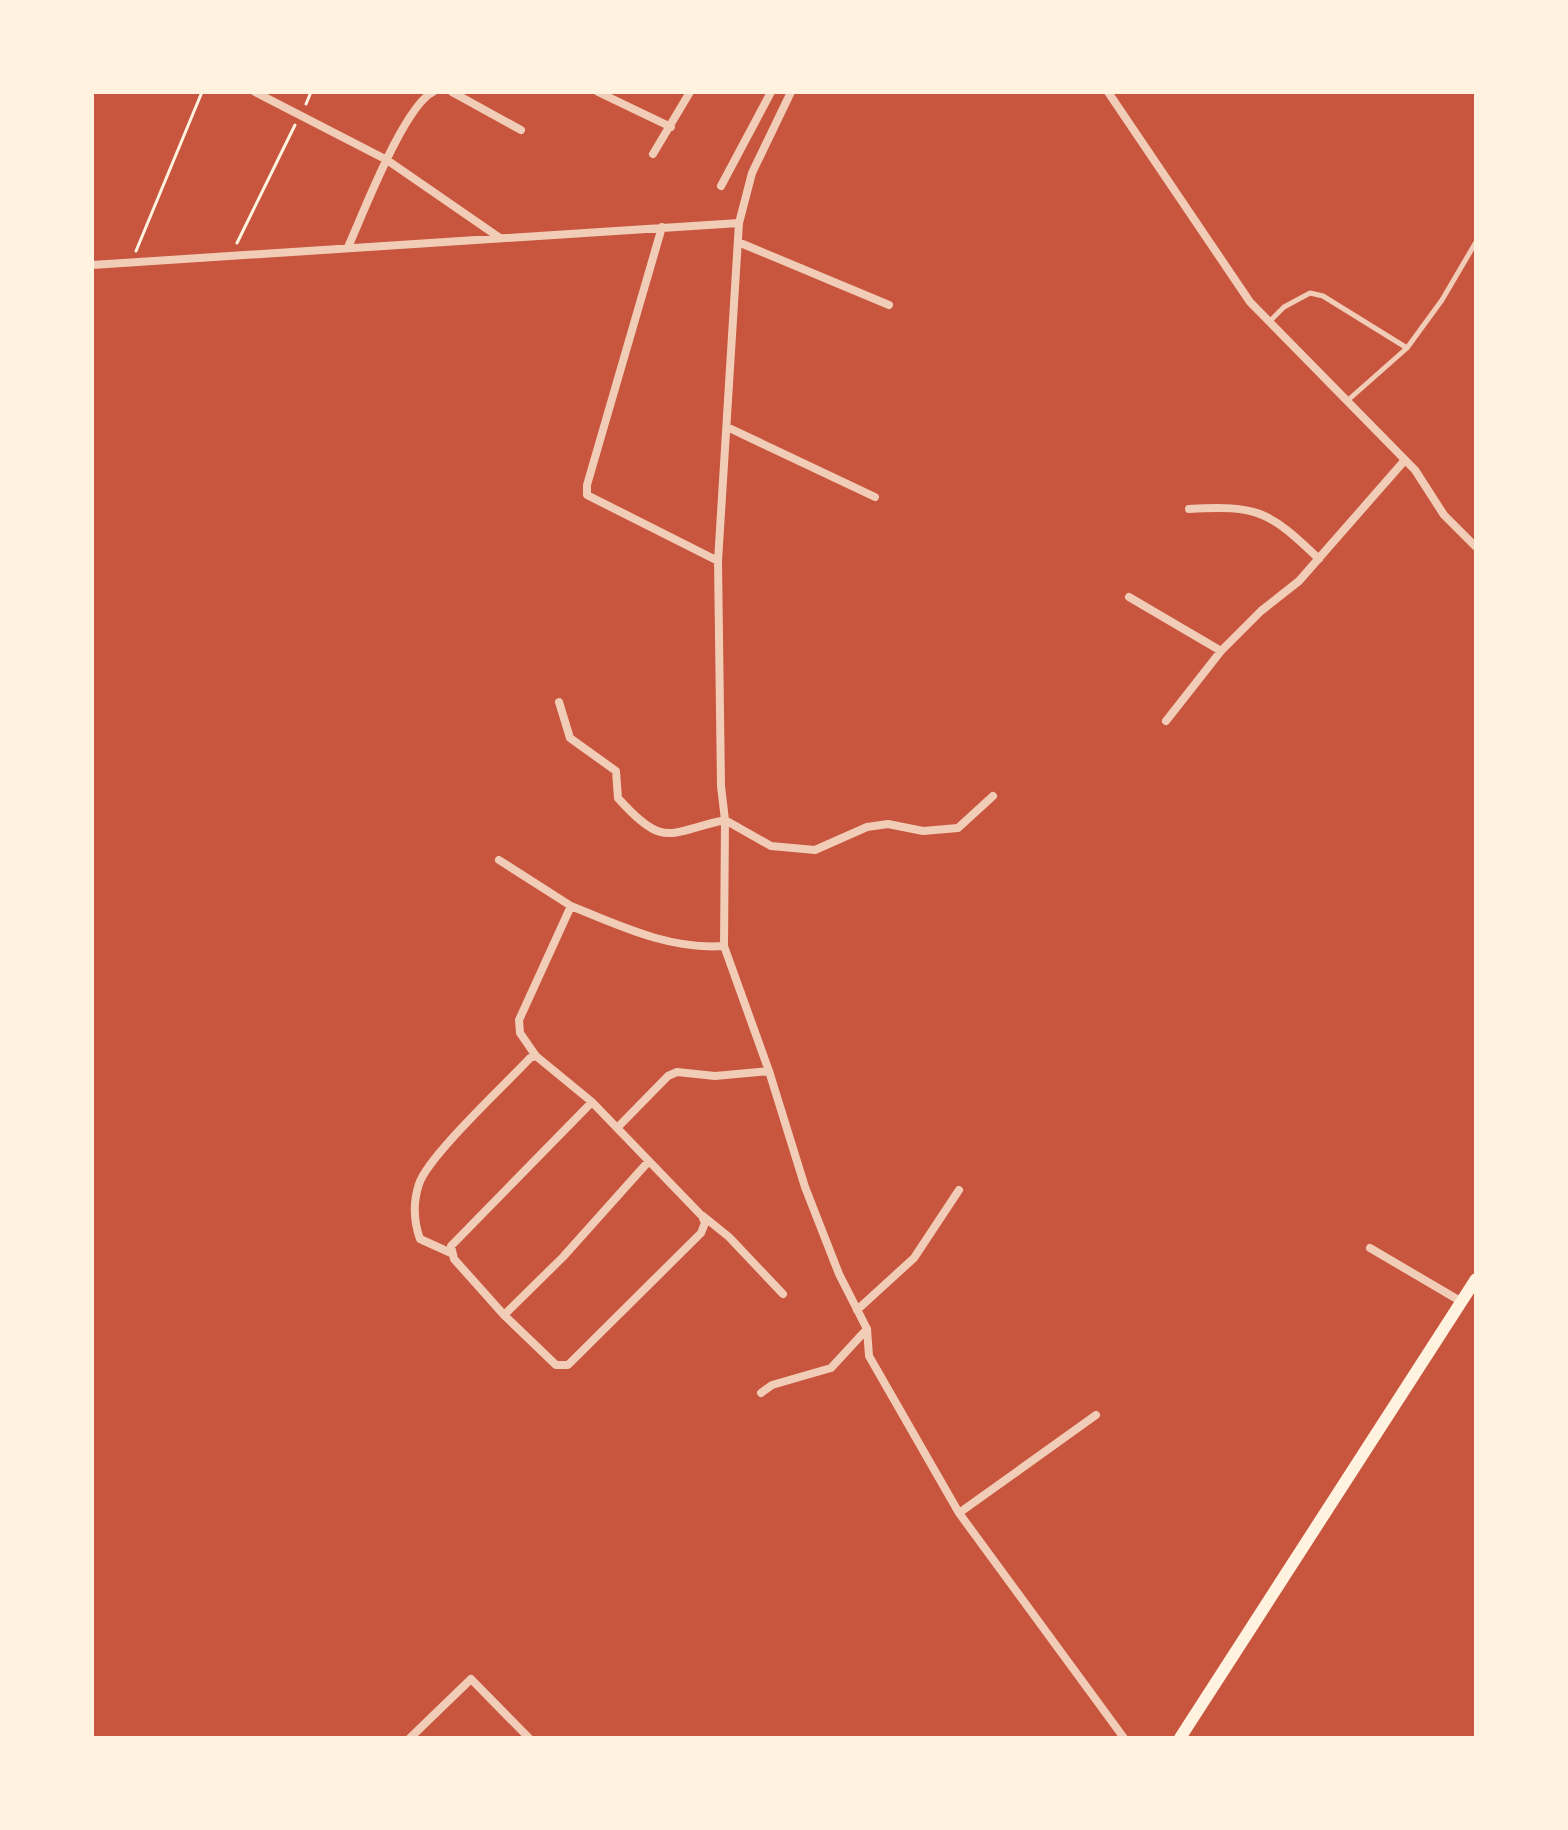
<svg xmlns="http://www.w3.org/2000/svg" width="1568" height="1830" font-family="'PT Sans',sans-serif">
<rect width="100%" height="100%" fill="#c8553d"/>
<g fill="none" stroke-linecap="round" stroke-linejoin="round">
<path stroke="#fff3e0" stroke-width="3" d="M306,104l5,-12
M237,243l58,-118
M136,251l66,-159"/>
<path stroke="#f1ccb7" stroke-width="5" d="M1269,322l15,-15 26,-14 13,3 84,52
M1347,401l60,-53 35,-48 34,-58"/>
<path stroke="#f1ccb7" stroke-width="8" d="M255,92l132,68 113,78
M452,92l69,38
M598,92l73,35
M791,92l-39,81 -13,50 -21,338 3,225 4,34 -1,126 45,125 36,116 34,87 28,55 2,27 90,157 165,225
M1108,92l142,210 165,168 29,45 32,32
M653,154l37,-62
M721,186l50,-94
M662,227l-75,258v10l131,66
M738,242l151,63
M348,247c15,-33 56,-141 85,-155
M92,265l647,-42
M727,427l148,70
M1189,509c69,-4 80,2 130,50
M1129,597l92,54
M559,702l11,36 46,33 2,27c46,52 51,34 107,22l46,26 44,4 52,-23 21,-3 35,7 35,-3 35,-32
M1166,721l55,-70 40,-40 38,-30 106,-121
M499,860l72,46
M536,1056l-16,-23 -1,-13 52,-114c49,20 99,44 153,40
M592,1102l-141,144 3,13 50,56 59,-58 85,-95
M617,1128l51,-52 9,-4 38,4 54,-5
M703,1216l26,21 54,57
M1370,1248l92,54
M451,1253l-31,-14c-6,-17 -7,-37 -1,-55 9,-28 87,-100 111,-126l6,-2 56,46 110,114 3,7 -4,10 -133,132h-12l-52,-50
M857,1310l57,-52 45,-68
M761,1393l11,-8 59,-17 36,-39
M959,1513l137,-98
M410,1738l61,-59 58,59"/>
<path stroke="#fff3e0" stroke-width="12" d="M1180,1738l296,-459"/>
</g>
<rect width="1568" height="1830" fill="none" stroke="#fff3e0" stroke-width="188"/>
</svg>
